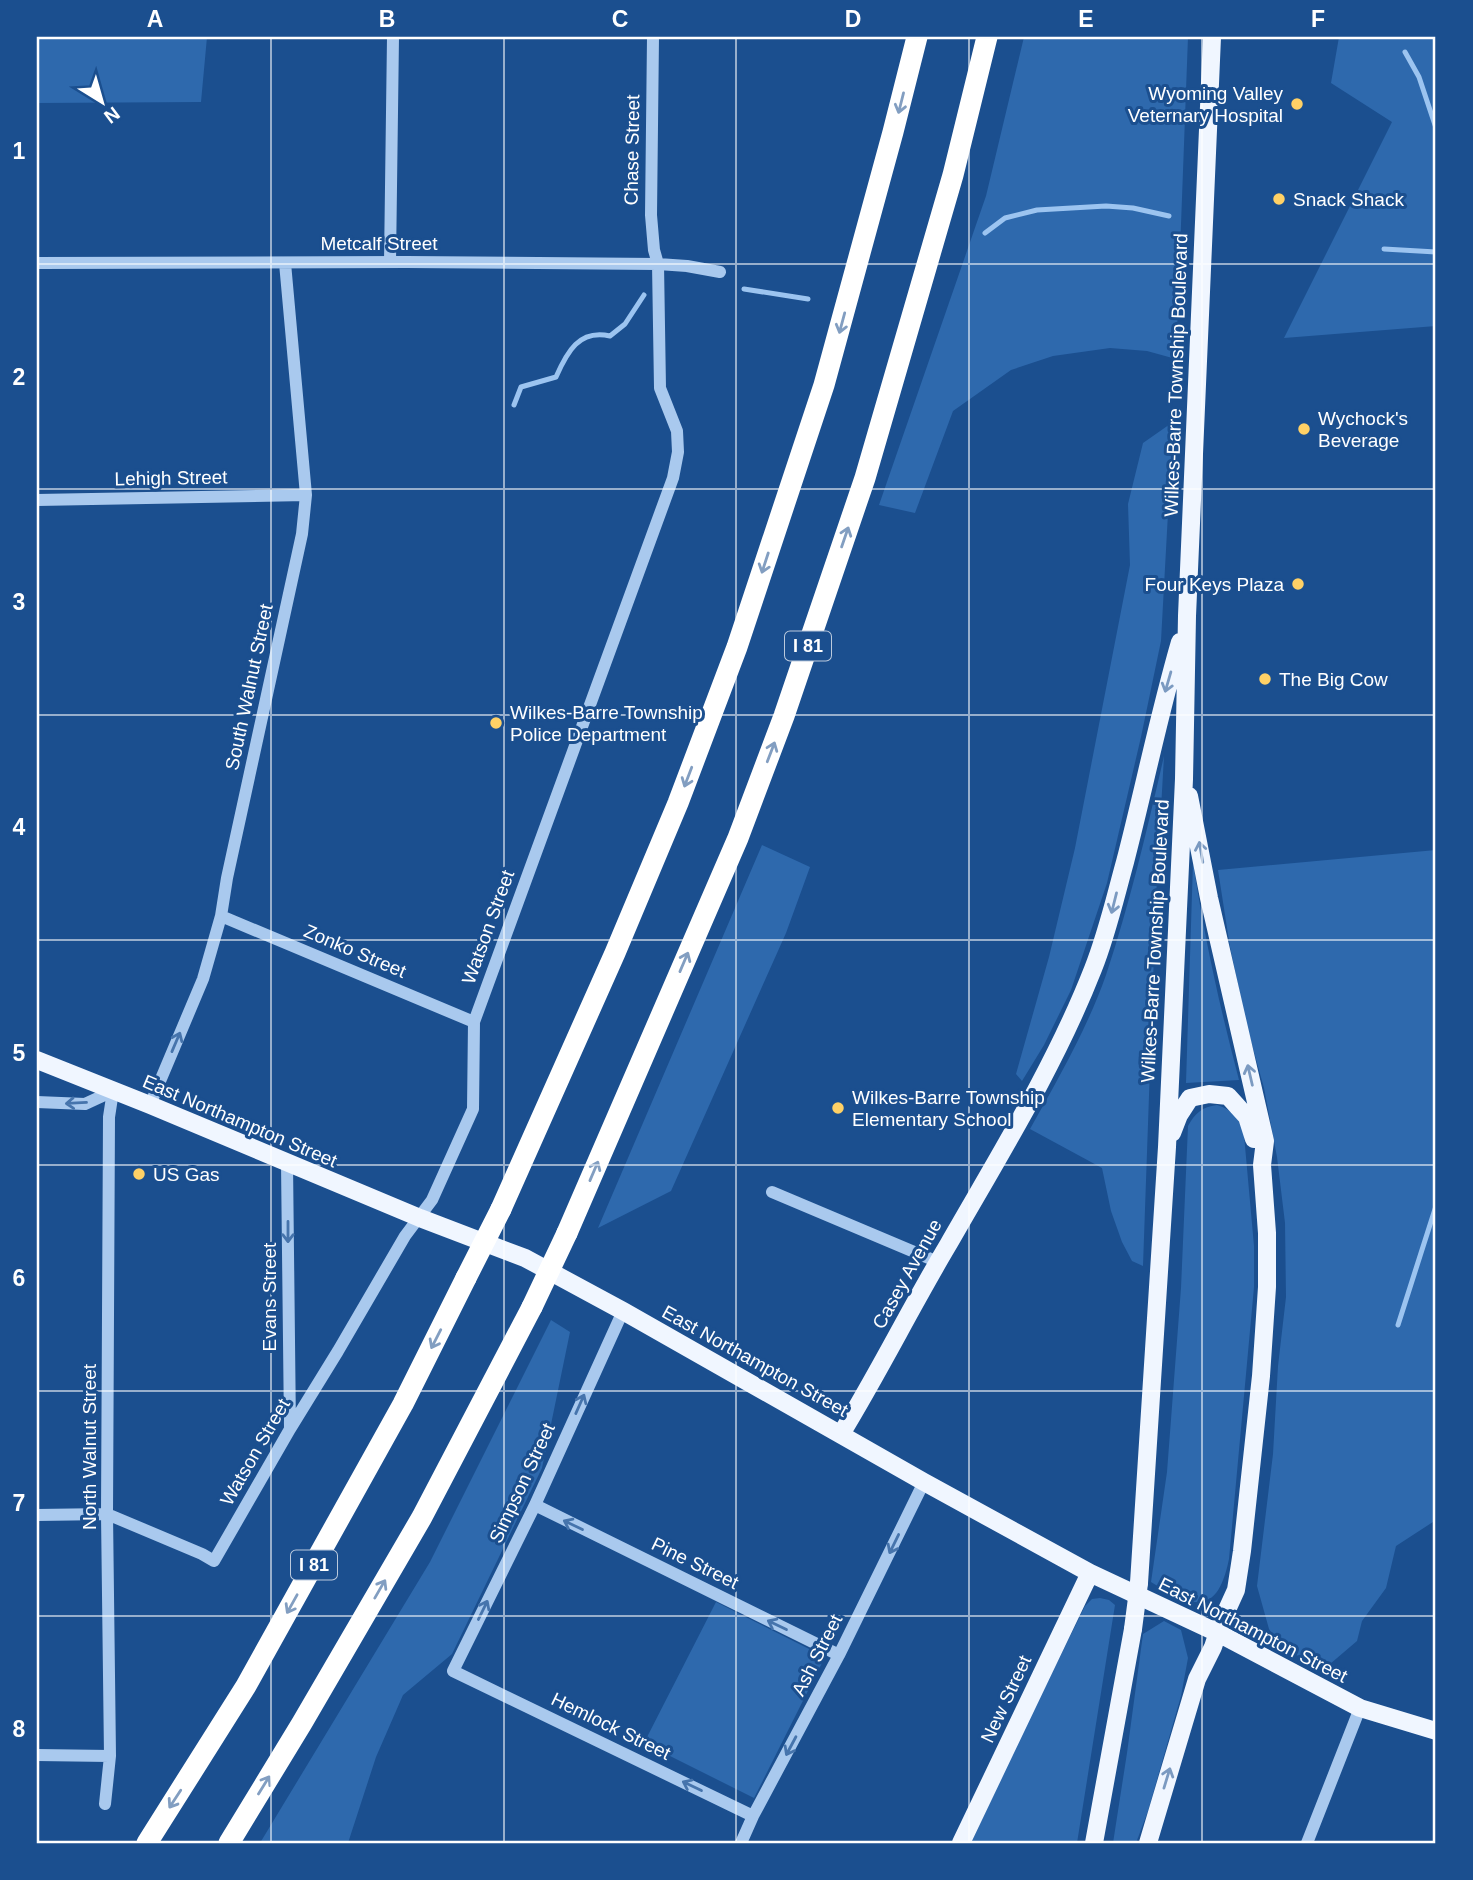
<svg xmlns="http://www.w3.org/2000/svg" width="1473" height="1880" font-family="Helvetica,sans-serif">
<rect width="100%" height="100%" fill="#1b4f8f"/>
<path fill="#2e69ad" d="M37,37h170l-6,65 -164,1z
M1024,37h164l-12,322 -29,-8 -37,-3 -57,8 -42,14 -58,41 -38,102 -36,-8 107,-309z
M1339,37h97v289l-152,12 108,-216 -61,-39z
M1173,422l-12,219 -20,96 -34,146 -36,107 -27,55 -22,36 -6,-7 33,-117 26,-109 55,-283 -2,-61 15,-61z
M1164,756l-8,141 -13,369 -11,-5 -10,-19 -11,-31 -9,-43 -72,-39c28,-50 57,-100 76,-154 24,-72 41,-145 58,-219z
M762,845l48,22 -24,66 -115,258 -73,37z
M1436,850v670l-40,26 -10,42 -24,33 -5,20 -27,23 -46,-12 -15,-23 -12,-43 16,-132 5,-88 8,-69 -1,-74 -8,-66 -13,-69 -17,-61 -17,-80 -12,-77z
M1193,862c11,74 27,146 46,218l-53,3z
M1217,1105c16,5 23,14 27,30l10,111v41l-25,272c-12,59 -37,48 -78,23l16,-110 14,-184 7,-162c7,-13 14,-19 29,-21z
M551,1320l19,12 -28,136 -90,186 -49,41 -27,62 -28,86h-88l170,-281z
M1100,1598l9,2 6,5 -38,238h-106l52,-111 62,-126 7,-7z
M716,1602l109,55 -71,141 -110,-55z
M1164,1621l17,9 7,28 -7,38 -33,115 -12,32h-23l14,-90 16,-119z"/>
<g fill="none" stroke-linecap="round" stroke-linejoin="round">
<path stroke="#9cc4f0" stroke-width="5" d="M1405,52l14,25 17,51
M985,233l20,-15 32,-8 69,-4 27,2 36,8
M1384,249l52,3
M744,289l64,10
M514,405l7,-18 35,-10c11,-25 23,-48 54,-41l15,-12 19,-29
M1398,1325l38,-119"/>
<path stroke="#a9c9ee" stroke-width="12" d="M390,262l3,-225
M37,263l369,-1 252,2 29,2 33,6
M37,500l269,-5
M221,916l253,106
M37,1102l48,2 28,-13
M150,1105l53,-126 18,-63 6,-38 75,-344 4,-39 -21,-232
M287,1163l3,266
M772,1192l166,70
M623,1311l-88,194 -82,166 300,145
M535,1505l304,150
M37,1515l70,-1 95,40 12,7 76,-132 48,-78 67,-115 27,-36 41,-91 1,-87 199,-544 5,-26 -1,-21 -17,-43 -2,-124 -4,-14 -3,-35 2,-178
M37,1755l73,1
M105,1804l5,-48 -3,-242 2,-397 4,-26
M741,1843l12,-27 86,-161 85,-173
M1307,1843l53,-135"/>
<path stroke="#f0f6ff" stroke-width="18" d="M37,1060l113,45 270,113 105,40 98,53 301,171 166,91 128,60 142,75 76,23
M1172,1133l7,-18 11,-17 19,-4 19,2 19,21 7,22
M841,1434c38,-62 70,-127 107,-189 52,-91 107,-179 145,-276 14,-35 22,-71 32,-107 19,-73 34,-148 55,-220
M1139,1583l28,-436 17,-368 3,-163 25,-579
M961,1843l129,-270
M1094,1843l39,-214
M1148,1843l49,-164 16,-32 8,-24 15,-33 6,-39 19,-175 6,-89v-54l-5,-68 3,-24 -56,-243 -20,-102"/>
<path stroke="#fff" stroke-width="21" d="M501,1209l114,-256 63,-150 59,-156 87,-262 69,-253 24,-95
M567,1233l171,-395 46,-122 81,-238 88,-303 34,-138
M147,1843l99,-157 157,-282 63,-126
M229,1843l73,-120 120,-206 110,-210"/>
<path stroke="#f0f6ff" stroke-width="18" d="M1133,1629l6,-46"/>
<path stroke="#fff" stroke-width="21" d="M466,1278l35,-69
M532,1307l35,-74"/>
</g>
<defs><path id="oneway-shaft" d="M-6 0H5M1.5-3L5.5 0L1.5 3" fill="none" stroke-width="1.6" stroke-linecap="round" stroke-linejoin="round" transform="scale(1.75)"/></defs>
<g stroke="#829ec1">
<use href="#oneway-shaft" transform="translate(901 103) rotate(104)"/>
<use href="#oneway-shaft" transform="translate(842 323) rotate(105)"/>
<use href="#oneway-shaft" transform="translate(845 537) rotate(-71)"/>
<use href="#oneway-shaft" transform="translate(765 563) rotate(108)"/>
<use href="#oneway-shaft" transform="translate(771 752) rotate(-69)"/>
<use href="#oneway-shaft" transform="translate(688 777) rotate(111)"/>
<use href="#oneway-shaft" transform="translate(684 962) rotate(-67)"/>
<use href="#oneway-shaft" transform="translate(594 1171) rotate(-67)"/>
<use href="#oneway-shaft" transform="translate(436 1339) rotate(117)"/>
<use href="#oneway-shaft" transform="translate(380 1589) rotate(-60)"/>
<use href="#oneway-shaft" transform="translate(292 1604) rotate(119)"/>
<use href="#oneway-shaft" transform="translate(264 1785) rotate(-58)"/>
<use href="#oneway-shaft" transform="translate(175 1799) rotate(123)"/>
</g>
<g stroke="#7b9ac1">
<use href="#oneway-shaft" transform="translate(1168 682) rotate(106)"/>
<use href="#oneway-shaft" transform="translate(1201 852) rotate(-100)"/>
<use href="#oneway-shaft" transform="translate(1114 903) rotate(104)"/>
<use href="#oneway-shaft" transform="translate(1250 1075) rotate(-103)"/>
<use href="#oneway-shaft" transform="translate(1167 1778) rotate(-73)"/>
</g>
<g stroke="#4674ac">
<use href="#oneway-shaft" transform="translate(176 1042) rotate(-67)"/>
<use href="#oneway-shaft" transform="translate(76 1103) rotate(177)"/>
<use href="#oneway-shaft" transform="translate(288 1232) rotate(90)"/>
<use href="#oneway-shaft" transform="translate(580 1404) rotate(-66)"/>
<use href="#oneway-shaft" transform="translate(573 1525) rotate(-154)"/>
<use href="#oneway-shaft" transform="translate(894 1544) rotate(116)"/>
<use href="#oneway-shaft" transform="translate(483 1610) rotate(-64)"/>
<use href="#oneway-shaft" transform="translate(777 1625) rotate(-154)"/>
<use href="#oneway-shaft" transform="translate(791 1746) rotate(118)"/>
<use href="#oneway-shaft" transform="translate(692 1786) rotate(-154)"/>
</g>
<path fill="none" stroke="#fff" stroke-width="2" stroke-opacity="0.55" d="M271,37v1806M504,37v1806M736,37v1806M969,37v1806M1202,37v1806M37,264h1399M37,489h1399M37,715h1399M37,940h1399M37,1165h1399M37,1391h1399M37,1616h1399"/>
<g fill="#ffd166" stroke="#1b4f8f" stroke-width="2.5">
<circle cx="1297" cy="104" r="7"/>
<circle cx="1279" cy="199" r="7"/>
<circle cx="1304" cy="429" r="7"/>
<circle cx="1298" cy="584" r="7"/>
<circle cx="1265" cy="679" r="7"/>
<circle cx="496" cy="723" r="7"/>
<circle cx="838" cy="1108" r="7"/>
<circle cx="139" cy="1174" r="7"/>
</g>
<g text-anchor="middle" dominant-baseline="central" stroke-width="6" stroke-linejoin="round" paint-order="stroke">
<g fill="#1b4f8f" stroke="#bbcadd" stroke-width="2">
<rect x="785" y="631.5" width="46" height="29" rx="5"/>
<rect x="291" y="1550.5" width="46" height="29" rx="5"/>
</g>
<g font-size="18" font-weight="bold" fill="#fff">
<text x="808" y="646">I 81</text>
<text x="314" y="1565">I 81</text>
</g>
<g font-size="19" fill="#fff" stroke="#1b4f8f" text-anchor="start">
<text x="1283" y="93" text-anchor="end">Wyoming Valley<tspan x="1283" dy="22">Veternary Hospital</tspan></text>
<text x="1293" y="199">Snack Shack</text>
<text x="1318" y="418">Wychock's<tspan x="1318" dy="22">Beverage</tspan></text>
<text x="1284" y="584" text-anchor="end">Four Keys Plaza</text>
<text x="1279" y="679">The Big Cow</text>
<text x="510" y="712">Wilkes-Barre Township<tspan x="510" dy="22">Police Department</tspan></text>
<text x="852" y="1097">Wilkes-Barre Township<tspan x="852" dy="22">Elementary School</tspan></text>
<text x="153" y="1174">US Gas</text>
</g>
<g font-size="19" fill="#fff" stroke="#1b4f8f">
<text transform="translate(632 150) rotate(-89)">Chase Street</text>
<text x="379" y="243">Metcalf Street</text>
<text transform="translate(1176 375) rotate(-88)">Wilkes-Barre Township Boulevard</text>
<text transform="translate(171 478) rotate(-1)">Lehigh Street</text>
<text transform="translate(249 687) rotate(-78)">South Walnut Street</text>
<text transform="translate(488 927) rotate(-70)">Watson Street</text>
<text transform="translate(1155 941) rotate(-87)">Wilkes-Barre Township Boulevard</text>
<text transform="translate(355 951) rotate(23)">Zonko Street</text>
<text transform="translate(240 1121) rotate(23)">East Northampton Street</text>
<text transform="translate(907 1274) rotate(-61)">Casey Avenue</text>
<text transform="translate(269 1297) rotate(-90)">Evans Street</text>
<text transform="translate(755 1361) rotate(29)">East Northampton Street</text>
<text transform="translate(89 1447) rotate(-90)">North Walnut Street</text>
<text transform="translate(255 1452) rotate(-60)">Watson Street</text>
<text transform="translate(522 1483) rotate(-65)">Simpson Street</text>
<text transform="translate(695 1563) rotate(26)">Pine Street</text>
<text transform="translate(1253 1630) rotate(27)">East Northampton Street</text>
<text transform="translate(817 1655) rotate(-63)">Ash Street</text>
<text transform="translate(1006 1699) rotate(-65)">New Street</text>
<text transform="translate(611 1726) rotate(26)">Hemlock Street</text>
</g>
</g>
<rect width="1473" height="1880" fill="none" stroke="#1b4f8f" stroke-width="77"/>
<g transform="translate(102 102) rotate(143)" stroke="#1b4f8f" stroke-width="5" paint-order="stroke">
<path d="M0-5L12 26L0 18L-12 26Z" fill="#ffffff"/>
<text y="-10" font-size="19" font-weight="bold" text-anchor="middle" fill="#ffffff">N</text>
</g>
<rect x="38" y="38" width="1396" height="1804" fill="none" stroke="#fff" stroke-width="2.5"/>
<g font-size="23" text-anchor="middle" font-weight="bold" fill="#fff">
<text x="155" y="27">A</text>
<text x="387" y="27">B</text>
<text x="620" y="27">C</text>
<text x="853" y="27">D</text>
<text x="1086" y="27">E</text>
<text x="1318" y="27">F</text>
<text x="19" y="159">1</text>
<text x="19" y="385">2</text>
<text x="19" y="610">3</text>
<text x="19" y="835">4</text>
<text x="19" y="1061">5</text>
<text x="19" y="1286">6</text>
<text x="19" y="1511">7</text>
<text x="19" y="1737">8</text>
</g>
</svg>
